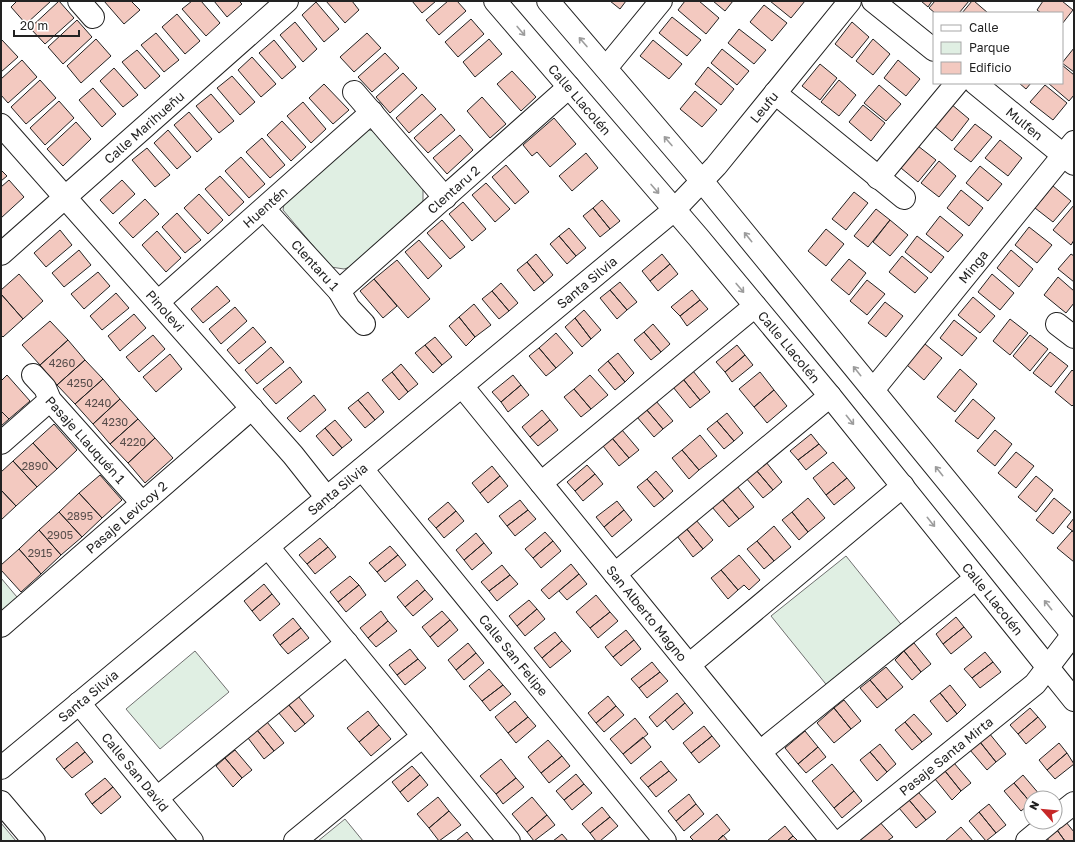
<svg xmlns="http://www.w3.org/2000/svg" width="1075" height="842" font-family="'Golos Text',sans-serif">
<rect width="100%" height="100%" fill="#fff"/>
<path fill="#e0efe3" stroke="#6f6f6f" d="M366,129l11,3 46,51v18l-70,65 -9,3 -13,-2 -48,-57 2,-12z
M846,556l58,72 -75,60 -58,-72z
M1,578l21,25 -21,17z
M195,651l34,41 -69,57 -34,-40z
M345,819l18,22h-45z
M1,823l15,18h-15z"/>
<path fill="#f3c9c0" stroke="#222" d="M17,1h34l-25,23 -15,-17z
M59,1l15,17 -29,26 -15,-16z
M104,1h27l9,9 -16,14z
M192,1h9l19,22 -14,13 -24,-27z
M214,1h25l3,3 -15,13z
M326,1h26l7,9 -14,13z
M412,1h24l-14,12z
M448,1h9l9,10 -27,24 -13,-15z
M610,1h16l-6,8z
M685,1h14l20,17 -13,16 -28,-24z
M713,1h20l-8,10z
M770,1h35l-14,17z
M921,1h11l-4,6z
M935,1h34l-10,12h-24l-6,-5z
M972,1h2l14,12h-26z
M1043,1h19l11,9 -11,14v-11h-21l-4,-3z
M316,2l23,27 -15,13 -22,-27z
M764,5l23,18 -15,18 -22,-19z
M177,14l23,27 -15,13 -23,-27z
M672,17l29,23 -14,16 -28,-23z
M471,19l13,15 -26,23 -13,-15z
M77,20l15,17 -29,27 -15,-17z
M295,22l22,27 -14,13 -23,-27z
M852,22l17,15 -17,21 -17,-14z
M739,29l27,21 -12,14 -26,-21z
M156,33l23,27 -15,12 -23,-27z
M367,33l14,15 -27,24 -14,-15z
M96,39l15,17 -30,27 -14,-17z
M489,39l13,15 -27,23 -12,-15z
M873,39l17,15 -17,21 -17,-14z
M2,40l16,17 -17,15v-31z
M274,40l22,27 -14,12 -23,-26z
M653,40l29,24 -13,15 -29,-23z
M1074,48v24l-12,-9z
M722,49l27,22 -12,14 -26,-22z
M137,50l23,26 -15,13 -23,-27z
M385,53l14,15 -27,24 -14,-15z
M252,57l24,27 -15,13 -23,-27z
M22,60l15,17 -29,26 -7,-8v-16z
M898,60l22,19 -14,17 -22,-18z
M820,64l17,14 -17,22 -18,-14z
M1062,65l12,10v20l-5,6 -21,-18h14z
M708,67l26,22 -13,16 -26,-21z
M114,68l24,27 -15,12 -23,-26z
M512,71l24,26 -15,14 -24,-27z
M403,73l14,15 -27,25 -14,-16z
M232,76l23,26 -15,13 -23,-27z
M40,80l16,18 -30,26 -15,-17z
M839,80l17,15 -17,21 -18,-14z
M1019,83h12l-5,6z
M324,84l25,26 -16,14 -24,-26z
M879,85l22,19 -15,17 -22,-18z
M1045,85l22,18 -14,17 -23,-18z
M93,88l23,26 -14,13 -23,-27z
M695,91l22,19 -15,17 -22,-18z
M211,94l23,27 -15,12 -23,-27z
M422,94l14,15 -27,24 -13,-15z
M482,97l24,27 -16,14 -23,-27z
M59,101l15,17 -29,27 -15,-17z
M303,102l23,27 -15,14 -24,-27z
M951,104l18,15 -17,22 -18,-15z
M863,105l22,18 -14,18 -22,-19z
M189,112l23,27 -15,13 -23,-27z
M441,114l14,16 -27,23 -14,-15z
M554,118l22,26 -26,23 -13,-15 -5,4 -9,-11z
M282,121l24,26 -15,14 -24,-26z
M76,122l15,17 -28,27 -16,-17z
M975,124l17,13 -21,25 -17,-13z
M168,130l23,27 -14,12 -23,-26z
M460,135l13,15 -26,24 -14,-16z
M262,138l23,27 -15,13 -24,-26z
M1000,140l22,18 -14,18 -23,-18z
M918,146l18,14 -18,22 -17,-14z
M147,148l23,27 -15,12 -23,-27z
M586,153l12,15 -26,23 -13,-15z
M241,157l24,27 -16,14 -24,-27z
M939,161l17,15 -17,21 -18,-14z
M506,165l23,27 -14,12 -23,-27z
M980,166l22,18 -14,17 -22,-18z
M1,170l6,6 -6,5z
M220,176l24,26 -15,14 -24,-27z
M9,180l15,17 -23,21v-31z
M122,180l13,14 -22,20 -13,-14z
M486,183l24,26 -15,13 -23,-27z
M1053,186l18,15 -18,21 -18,-14z
M961,190l22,18 -14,18 -22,-18z
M854,192l14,11 -22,27 -14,-11z
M199,194l24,26 -15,14 -24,-26z
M145,199l14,15 -26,24 -14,-15z
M602,200l18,21 -10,8 -17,-21z
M463,202l23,27 -14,12 -23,-27z
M1074,205v35l-3,5 -18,-15z
M593,208l17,21 -10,8 -17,-21z
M876,209l14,11 -22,27 -14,-11z
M177,213l24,27 -16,13 -23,-26z
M940,216l23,19 -15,17 -22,-18z
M442,220l23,27 -15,12 -23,-26z
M890,220l18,15 -18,21 -17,-14z
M1029,227l23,18 -15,18 -22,-18z
M569,228l17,20 -10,8 -17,-20z
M826,229l18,15 -18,22 -18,-15z
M60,230l12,15 -26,22 -12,-14z
M157,231l24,27 -15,14 -24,-27z
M559,236l17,20 -9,8 -17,-20z
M917,236l27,21 -13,16 -26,-21z
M419,240l23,26 -14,13 -23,-27z
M79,250l12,15 -27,22 -12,-14z
M1011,250l22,19 -14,18 -22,-19z
M536,254l17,21 -9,8 -17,-21z
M662,254l8,10 -20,17 -8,-10z
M1071,254l3,2v26l-16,-13z
M902,256l26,22 -13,15 -26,-21z
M849,259l17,14 -17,22 -18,-15z
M397,260l33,39 -22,19 -34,-39z
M527,262l17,21 -10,8 -17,-21z
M670,264l8,10 -20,17 -8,-10z
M98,272l12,14 -26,23 -13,-15z
M19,274l24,27 -20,18 -22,-25v-4z
M992,274l22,19 -14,17 -22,-18z
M1058,277l16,14v12l-8,10 -22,-18z
M374,279l23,27 -14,12 -23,-27z
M867,280l18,14 -18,21 -17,-14z
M620,282l17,20 -10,8 -17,-20z
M501,283l17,20 -9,8 -17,-20z
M217,286l13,15 -27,22 -12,-14z
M610,290l17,20 -10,9 -17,-21z
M692,290l8,10 -20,16 -9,-9z
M492,291l17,20 -10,8 -17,-20z
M116,293l13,15 -27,22 -12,-14z
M1,294l22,25 -20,18 -2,-2z
M973,297l22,19 -15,17 -22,-18z
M700,300l8,9 -21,17 -7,-10z
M885,302l18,14 -17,21 -18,-14z
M474,304l17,21 -16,12 -16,-20z
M235,307l12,14 -26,23 -12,-15z
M584,310l17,20 -10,9 -16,-21z
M134,314l12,14 -26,23 -12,-15z
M459,317l16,20 -9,9 -17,-20z
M575,318l16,21 -9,8 -17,-20z
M1010,319l18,14 -18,22 -17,-14z
M954,320l23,18 -15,18 -22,-18z
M50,321l18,19 -28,25 -18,-20z
M653,324l17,20 -9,8 -17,-20z
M253,327l13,15 -27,22 -12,-14z
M644,332l17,20 -10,8 -17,-20z
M556,333l17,20 -17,15 -17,-20z
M153,335l12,14 -26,23 -13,-15z
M1030,335l18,14 -18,22 -17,-15z
M435,337l17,20 -10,8 -17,-20z
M68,340l17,20 -28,25 -17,-20z
M925,344l17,14 -18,22 -17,-15z
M425,345l17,20 -9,8 -18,-20z
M737,345l8,10 -20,17 -9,-10z
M271,347l13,15 -27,22 -12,-14z
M539,348l17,20 -10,8 -17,-20z
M1050,352l18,14 -17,21 -18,-14z
M618,353l16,20 -9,9 -17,-21z
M170,354l12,15 -26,23 -13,-15z
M745,355l8,10 -21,17 -7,-10z
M85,360l18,19 -28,25 -18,-19z
M608,361l17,21 -10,8 -17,-20z
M401,364l17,20 -10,8 -16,-20z
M290,367l12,15 -26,22 -13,-15z
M960,369l17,15 -22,28 -18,-15z
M1072,370l2,2v32l-2,2 -17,-14z
M693,371l17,21 -10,8 -17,-21z
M392,372l16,20 -9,8 -17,-20z
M760,372l14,18 -20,17 -15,-18z
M7,375l23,26 -21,18 -8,-8v-30z
M513,375l8,10 -20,17 -9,-10z
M590,375l18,20 -17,14 -17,-20z
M103,379l17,20 -27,25 -18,-20z
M683,379l17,21 -10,8 -17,-21z
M521,385l8,10 -21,17 -7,-10z
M574,389l17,20 -10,8 -17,-20z
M774,390l13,16 -20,17 -13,-16z
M368,392l16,20 -9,8 -17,-20z
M314,395l12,15 -26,22 -13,-14z
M120,399l18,20 -28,25 -17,-20z
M973,399l22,19 -17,21 -23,-18z
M358,400l17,20 -10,8 -17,-20z
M656,401l17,20 -10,8 -17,-20z
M646,409l17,20 -9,8 -17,-20z
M542,410l8,10 -20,17 -8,-10z
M1,411l8,8 -8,7z
M727,413l16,20 -9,8 -17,-20z
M138,419l17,19 -27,25 -18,-19z
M335,420l17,20 -10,8 -17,-20z
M550,420l8,10 -20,16 -8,-9z
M717,421l17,20 -10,8 -17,-20z
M54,424l23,26 -20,19 -24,-26z
M325,428l17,20 -9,8 -17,-20z
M622,430l17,20 -10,8 -17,-20z
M995,430l17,14 -17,22 -18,-15z
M811,434l8,10 -21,16 -8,-9z
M700,435l17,21 -18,14 -17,-20z
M155,438l18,20 -28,25 -17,-20z
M612,438l17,20 -10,8 -16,-20z
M33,443l24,26 -20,18 -24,-26z
M819,444l8,9 -21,17 -8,-10z
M682,450l17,20 -10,9 -17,-21z
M1016,452l18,14 -18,22 -18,-15z
M13,461l24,26 -21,19 -15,-16v-18z
M766,462l16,20 -9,8 -17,-20z
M833,462l14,16 -21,17 -13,-17z
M587,465l8,9 -20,17 -8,-9z
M492,466l8,10 -20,17 -8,-10z
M756,470l17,20 -10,8 -17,-20z
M656,471l17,20 -9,8 -17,-20z
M595,474l8,10 -20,17 -8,-10z
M100,475l22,25 -20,18 -23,-25z
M500,476l8,10 -20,17 -8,-10z
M1036,476l17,14 -17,22 -18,-15z
M847,478l8,10 -21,17 -8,-10z
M647,479l17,20 -10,8 -17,-20z
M737,486l17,21 -15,12 -17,-20z
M1,490l15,16 -15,14z
M79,493l23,25 -20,19 -23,-25z
M808,498l17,20 -17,14 -16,-20z
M1054,498l17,14 -18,22 -17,-14z
M722,499l17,20 -10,8 -17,-20z
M520,500l8,10 -21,16 -8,-10z
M617,501l7,9 -20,17 -8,-10z
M448,502l8,9 -20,17 -8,-9z
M528,510l8,9 -21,17 -8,-10z
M624,510l8,10 -20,17 -8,-10z
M456,511l8,10 -20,17 -8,-10z
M59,512l23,25 -21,18 -22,-25z
M792,512l16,20 -9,8 -17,-20z
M1074,518v14l-7,-5z
M696,520l17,20 -10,9 -17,-21z
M774,526l17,21 -17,14 -17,-20z
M686,528l17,21 -10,8 -16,-21z
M39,530l22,25 -20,19 -22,-25z
M1072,531l2,1v30l-17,-14z
M545,532l8,9 -20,17 -8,-9z
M476,533l8,10 -20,17 -8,-10z
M320,538l8,9 -21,17 -8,-9z
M553,541l8,10 -20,17 -8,-10z
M757,541l17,20 -10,8 -17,-20z
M484,543l8,10 -20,17 -8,-10z
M390,546l8,9 -21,17 -8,-9z
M328,547l8,10 -21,17 -8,-10z
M19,549l22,25 -20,18 -20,-22v-5z
M398,555l8,10 -21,17 -8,-10z
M739,555l21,25 -11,10 -5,-5 -6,5 -17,-20z
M571,564l8,10 -30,25 -8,-9z
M502,565l8,10 -21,16 -8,-9z
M721,570l17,20 -10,9 -17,-21z
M579,574l8,10 -20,16 -8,-9z
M510,575l8,9 -21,17 -8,-10z
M350,576l9,9 -21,17 -8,-10z
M417,580l8,10 -20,17 -8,-10z
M264,584l8,10 -20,17 -8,-10z
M359,585l7,10 -20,17 -8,-10z
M425,590l8,9 -20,17 -8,-9z
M272,594l8,10 -20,17 -8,-10z
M596,595l14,17 -20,16 -14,-16z
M529,600l8,9 -20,17 -8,-10z
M537,609l8,10 -20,17 -8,-10z
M381,611l7,10 -20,17 -8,-10z
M442,611l8,9 -20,17 -8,-10z
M610,612l8,9 -20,17 -8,-10z
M956,617l8,10 -21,17 -7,-10z
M293,618l8,10 -21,17 -7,-10z
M450,620l8,10 -20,17 -8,-10z
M388,621l9,10 -21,16 -8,-9z
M964,627l8,10 -21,17 -8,-10z
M301,628l8,10 -21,16 -8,-9z
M626,630l8,10 -21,17 -8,-10z
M555,632l7,9 -20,17 -8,-10z
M634,640l7,9 -20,17 -8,-9z
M562,641l9,10 -21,17 -8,-10z
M468,643l8,10 -20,17 -8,-10z
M914,643l17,21 -10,8 -17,-21z
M410,649l8,10 -21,16 -8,-10z
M904,651l17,21 -9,8 -17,-20z
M985,652l8,10 -21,16 -8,-9z
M476,653l8,10 -20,17 -8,-10z
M418,659l8,9 -21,17 -8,-10z
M652,662l8,10 -21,16 -8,-9z
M993,662l8,10 -21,16 -8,-10z
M886,667l17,20 -16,13 -17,-20z
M489,669l14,16 -21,16 -13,-15z
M660,672l8,9 -21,17 -8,-10z
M870,680l17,20 -10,8 -17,-20z
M503,685l8,9 -21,17 -8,-10z
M950,685l16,20 -9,9 -17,-21z
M677,693l8,10 -28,24 -8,-10z
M940,693l17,21 -10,8 -17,-21z
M298,696l16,20 -9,8 -17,-20z
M608,696l8,10 -20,17 -8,-10z
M844,700l17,21 -10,8 -17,-21z
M515,701l13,16 -20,16 -13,-16z
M685,703l8,10 -20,17 -8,-10z
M288,704l17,20 -10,8 -17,-20z
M616,706l8,9 -20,17 -8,-9z
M834,708l17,21 -17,14 -17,-20z
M1030,708l8,9 -20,17 -8,-9z
M368,711l11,14 -20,17 -12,-14z
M914,714l18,20 -10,8 -17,-20z
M528,717l8,9 -20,17 -8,-10z
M1038,717l8,10 -20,17 -8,-10z
M635,718l13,16 -25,20 -13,-15z
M267,722l17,21 -10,8 -17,-21z
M905,722l17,20 -10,8 -17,-20z
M379,725l12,14 -20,17 -12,-14z
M704,726l8,10 -21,17 -8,-10z
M257,730l17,21 -10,8 -16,-21z
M805,731l13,16 -20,17 -13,-16z
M989,733l17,21 -10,8 -16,-20z
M712,736l8,10 -21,17 -8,-10z
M643,737l8,10 -20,17 -8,-10z
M548,740l14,16 -21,17 -13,-16z
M77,742l8,10 -21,17 -8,-10z
M980,742l16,20 -9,8 -17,-20z
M1059,743l8,10 -20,17 -8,-10z
M880,744l16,20 -9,8 -17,-20z
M818,747l8,10 -20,16 -8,-9z
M235,750l17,20 -10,8 -17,-20z
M85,752l8,10 -21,16 -8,-9z
M870,752l17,20 -10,9 -17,-21z
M1067,753l7,11 -19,15 -8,-9z
M562,756l8,10 -21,17 -8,-10z
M225,758l17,20 -9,9 -17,-21z
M501,759l15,19 -20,16 -16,-18z
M661,761l8,10 -21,16 -8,-9z
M954,763l17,20 -10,8 -16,-20z
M832,764l22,27 -20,17 -22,-27z
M412,766l8,9 -20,17 -8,-10z
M669,771l8,9 -21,17 -8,-10z
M945,771l16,20 -9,9 -17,-21z
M576,774l8,10 -20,16 -8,-9z
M420,775l8,10 -20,17 -8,-10z
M1023,775l17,20 -3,3h-6v5l-17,-20z
M105,778l8,9 -21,17 -7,-10z
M516,778l8,9 -21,17 -7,-10z
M1014,783l17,20 -10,8 -17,-20z
M584,784l8,9 -20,17 -8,-10z
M113,787l8,10 -20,17 -9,-10z
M854,791l8,10 -20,17 -8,-10z
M918,792l18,20 -10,8 -17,-20z
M689,794l7,10 -20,17 -8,-10z
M438,797l11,14 -20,17 -12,-14z
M532,797l15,18 -20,17 -15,-18z
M909,800l17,20 -10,8 -17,-20z
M696,804l8,10 -20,17 -8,-10z
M989,804l17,21 -10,8 -17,-21z
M602,807l8,10 -20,16 -8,-9z
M449,811l12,14 -22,16 -10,-13z
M979,812l17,21 -10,8 -17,-20z
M717,814l13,16 -13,11h-23l-4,-4z
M547,815l8,10 -21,16 -7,-9z
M610,817l8,9 -18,15h-4l-6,-8z
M878,820l15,17 -6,4h-25l-4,-4z
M1066,822l8,10v9h-9l-8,-11z
M785,826l8,10 -6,5h-20z
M961,827l12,14h-28z
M1057,830l8,11h-16l-2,-3z
M467,832l7,9h-18z
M562,834l6,7h-15z
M723,835l5,6h-11z
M793,836l5,5h-11z"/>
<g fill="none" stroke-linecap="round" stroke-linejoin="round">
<g stroke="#222" stroke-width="24">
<g id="minor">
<path d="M79,1l14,16"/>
<path id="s1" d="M495,1l203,236 132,159 244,304"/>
<path d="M548,1l154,180 371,454"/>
<path d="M873,1l61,49"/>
<path d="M606,68l55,-67"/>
<path id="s2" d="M975,83l99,81"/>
<path d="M354,92l91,106"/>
<path d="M775,93l129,105"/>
<path id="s3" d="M1,125l292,330 34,43"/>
<path d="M878,178l79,-95"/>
<path id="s4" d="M264,209l75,82 10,17 15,16"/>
<path id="s5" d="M1,254l286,-253"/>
<path id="s6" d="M339,291l230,-204"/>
<path id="s7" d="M158,302l214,-190"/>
<path d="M1057,324l17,13"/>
<path id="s8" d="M33,375l12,13 5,12 92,103"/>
<path id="s9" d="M462,386l370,455"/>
<path id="s10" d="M873,390l201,-248"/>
<path d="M1,443l49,-43"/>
<path id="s11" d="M362,469l303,372"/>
<path d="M541,483l214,-177"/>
<path d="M268,547l241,294"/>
<path d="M615,574l215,-178"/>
<path id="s12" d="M1,626l251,-218"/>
<path d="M689,665l214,-179"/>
<path id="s13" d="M79,703l113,138"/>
<path d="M760,752l216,-174"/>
<path id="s14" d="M1,768l673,-558 42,-44 134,-165"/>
<path d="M157,798l190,-155"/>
<path d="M1,802l33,39"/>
<path d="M1055,818l19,-15"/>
<path d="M295,841l128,-105"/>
<path id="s15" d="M841,841l194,-157 39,-51"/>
<path d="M1027,841l23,-19"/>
</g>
</g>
<use href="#minor" stroke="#fff" stroke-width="22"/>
</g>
<defs><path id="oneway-shaft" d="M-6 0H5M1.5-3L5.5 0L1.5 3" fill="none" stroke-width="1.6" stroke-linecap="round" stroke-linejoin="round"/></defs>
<g stroke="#9c9c9c">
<use href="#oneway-shaft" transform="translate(521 31) rotate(50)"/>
<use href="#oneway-shaft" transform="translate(583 42) rotate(-131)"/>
<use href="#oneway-shaft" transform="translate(668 141) rotate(-131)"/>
<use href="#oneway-shaft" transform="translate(655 189) rotate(49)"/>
<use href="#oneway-shaft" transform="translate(748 237) rotate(-129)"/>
<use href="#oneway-shaft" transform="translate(740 288) rotate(50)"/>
<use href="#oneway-shaft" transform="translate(857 371) rotate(-129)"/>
<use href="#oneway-shaft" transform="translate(850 420) rotate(51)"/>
<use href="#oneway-shaft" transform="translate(939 471) rotate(-129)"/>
<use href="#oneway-shaft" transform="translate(931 522) rotate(51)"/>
<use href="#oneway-shaft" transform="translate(1048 605) rotate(-129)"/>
</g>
<g text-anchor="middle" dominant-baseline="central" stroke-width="3" stroke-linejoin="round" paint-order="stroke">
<g font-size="11" fill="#564c4a">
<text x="62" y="362">4260</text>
<text x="80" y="382">4250</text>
<text x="98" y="402">4240</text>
<text x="115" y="421">4230</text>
<text x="133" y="441">4220</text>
<text x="35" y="465">2890</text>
<text x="80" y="515">2895</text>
<text x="60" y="534">2905</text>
<text x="40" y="552">2915</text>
</g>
<g font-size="13" fill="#222" stroke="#fff">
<text stroke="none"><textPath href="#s1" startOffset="130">Calle Llacolén</textPath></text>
<text stroke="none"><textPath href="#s14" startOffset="1011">Leufu</textPath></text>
<text stroke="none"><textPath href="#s2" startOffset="64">Mulfen</textPath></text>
<text stroke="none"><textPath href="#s5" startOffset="191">Calle Marihueñu</textPath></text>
<text stroke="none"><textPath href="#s6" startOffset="153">Clentaru 2</textPath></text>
<text stroke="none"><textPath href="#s7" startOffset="143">Huentén</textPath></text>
<text stroke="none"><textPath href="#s4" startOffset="76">Clentaru 1</textPath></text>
<text stroke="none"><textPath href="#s10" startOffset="159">Minga</textPath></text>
<text stroke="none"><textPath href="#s14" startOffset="761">Santa Silvia</textPath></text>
<text stroke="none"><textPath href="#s3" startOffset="248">Pinolevi</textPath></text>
<text stroke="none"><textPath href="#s1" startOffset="454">Calle Llacolén</textPath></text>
<text stroke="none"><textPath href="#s8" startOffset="84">Pasaje Llauquén 1</textPath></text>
<text stroke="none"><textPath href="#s14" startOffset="437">Santa Silvia</textPath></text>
<text stroke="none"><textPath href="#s12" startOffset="166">Pasaje Levicoy 2</textPath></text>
<text stroke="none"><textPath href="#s1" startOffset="778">Calle Llacolén</textPath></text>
<text stroke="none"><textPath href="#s9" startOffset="293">San Alberto Magno</textPath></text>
<text stroke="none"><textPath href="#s11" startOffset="240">Calle San Felipe</textPath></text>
<text stroke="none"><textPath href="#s14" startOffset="113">Santa Silvia</textPath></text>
<text stroke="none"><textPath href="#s15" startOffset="135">Pasaje Santa Mirta</textPath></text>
<text stroke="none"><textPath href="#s13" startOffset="89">Calle San David</textPath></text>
</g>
</g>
<rect width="1075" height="842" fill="none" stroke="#222222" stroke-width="4"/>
<rect x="933" y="12" width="130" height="72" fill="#ffffff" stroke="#a7a7a7"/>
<rect x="941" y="25" width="20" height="6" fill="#ffffff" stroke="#a7a7a7"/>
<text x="969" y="32" font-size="12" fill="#222222">Calle</text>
<rect x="941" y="42" width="20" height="12" fill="#e0efe3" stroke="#a7a7a7"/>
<text x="969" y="52" font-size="12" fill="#222222">Parque</text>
<rect x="941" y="62" width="20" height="12" fill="#f3c9c0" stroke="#a7a7a7"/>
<text x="969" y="72" font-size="12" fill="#222222">Edificio</text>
<g transform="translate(1043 810) rotate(297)"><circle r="19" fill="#ffffff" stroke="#a7a7a7"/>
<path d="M0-3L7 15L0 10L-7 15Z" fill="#c62828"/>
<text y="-6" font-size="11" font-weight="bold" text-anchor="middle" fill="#222222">N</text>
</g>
<path d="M14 30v6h65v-6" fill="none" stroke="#222222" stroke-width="2"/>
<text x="20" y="30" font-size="12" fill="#222222" stroke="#ffffff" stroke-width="3" paint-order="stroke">20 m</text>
</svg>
